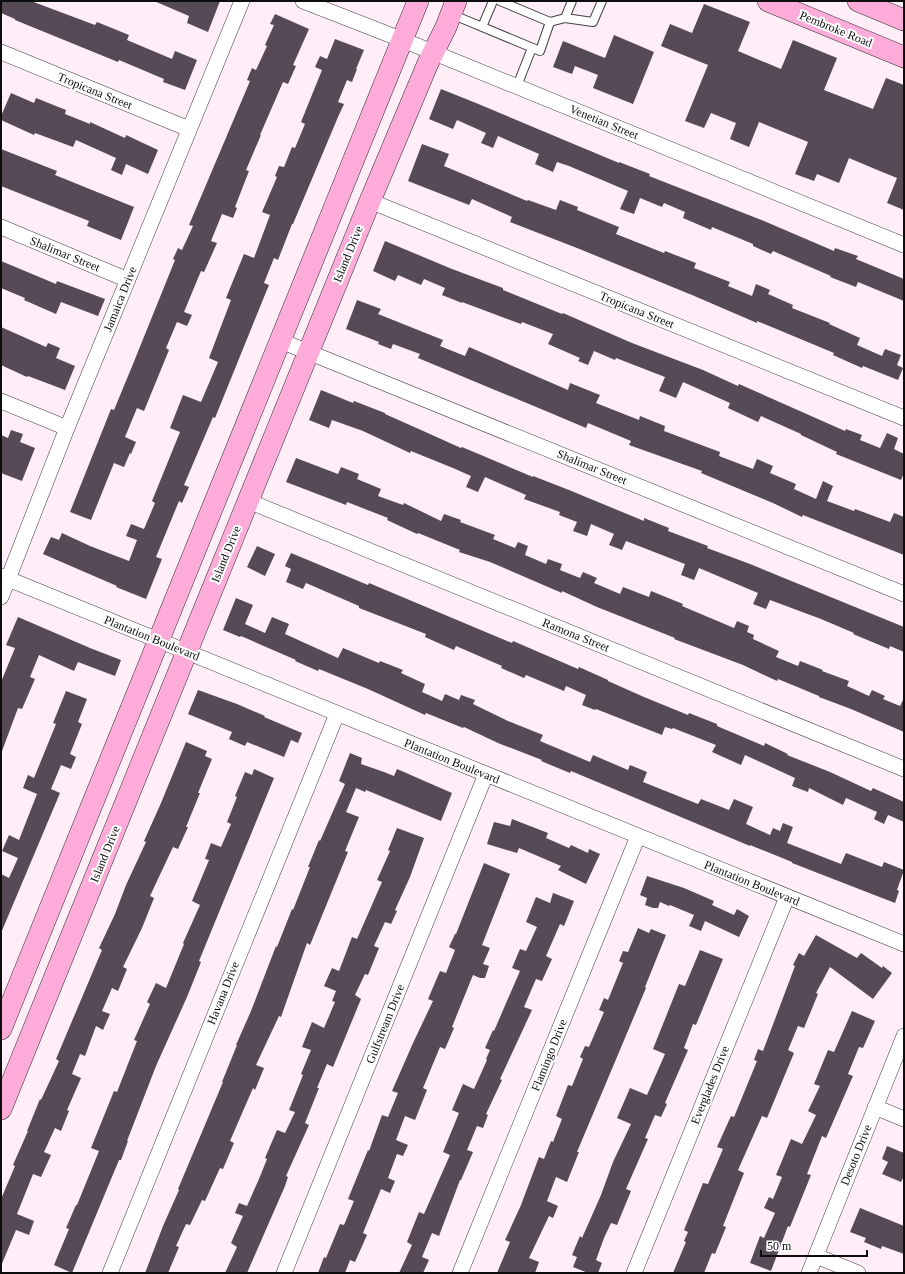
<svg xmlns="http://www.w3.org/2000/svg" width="905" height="1274" font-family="'Times New Roman',serif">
<rect width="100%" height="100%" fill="#ffeef8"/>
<path fill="#554a56" d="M1,1h30l64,24 2,-3 32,13 -2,5 45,19 3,-8 22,9 -12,30 -22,-8 1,-3 -45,-19 -1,2 -103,-42v-1l-14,-6z
M154,1h66l-12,31 -21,-9 2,-7z
M704,4l46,18 -12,29 43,18 12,-29 44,18 -13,32 49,19 13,-31 18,7v125l-17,-7 10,-25 -22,-9 -26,-11 -10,25 -22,-9 -3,7 -19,-7 13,-32 -49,-20 -10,25 -19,-8 6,-16 -25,-10 -7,15 -19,-7 23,-56 -47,-19 9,-22 22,9z
M275,14l34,15 -16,36 3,1 -8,18 -5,-2 -23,53h1l-15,35 3,1 -14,36 2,1 -4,10 -11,-4 -11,27 6,2 -13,29 -3,-1 -17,41 8,3 -5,11 -10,-4 -11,26 3,2 -25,61 -7,-3 -12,29 11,5 -5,12 -1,-1 -6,14 -10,-4 -23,57 -21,-8 41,-103 3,1 19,-46 42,-104 -2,-1 5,-11 4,2 11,-24 -4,-1 61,-144 -3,-1 5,-12 4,2 11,-24 -2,-1 9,-20 -4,-1z
M614,35l40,17 -21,52 -40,-16 5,-13 -23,-9 -3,8 -19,-7 10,-26 42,17z
M335,39l29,11 -8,19h1l-5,13 -5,-2 -9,22 6,2 -6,13 -45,107h-1l-14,36 -4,-2 -10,25 5,2 -5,12 -49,121 -2,-1 -29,68 5,2 -7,16 -3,-2 -23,56 6,2 -16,40 -30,-12 1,-1 -74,-32 8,-17 8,3 3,-7 28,13 39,15 8,-21 -11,-4 5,-12 13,5 11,-26 -3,-2 28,-69 -10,-4 13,-33 18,7 17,-40 -9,-4 22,-58 -5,-2 18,-44 10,4 16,-43 -8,-3 15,-35 -2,-1 4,-10 5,1 8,-20 3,1 10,-24 -4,-2 21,-52 -7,-3 5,-11 7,3z
M441,89l35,14 143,60v-1l31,12 -1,2 115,45 70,30 1,-3 23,8 -2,3 48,20v22l-46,-19 -2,5 -26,-10 1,-1 -58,-25 -2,3 -18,-8v-2l-41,-17 -1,3 -28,-12 2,-6 -21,-9 -2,4 -22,-9 -6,16 -14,-5 8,-18 -59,-25 -12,-4 -4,10 -18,-8 4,-10 -41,-18 -5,12 -12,-5 5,-10 -29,-13 -4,9 -24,-10z
M11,93l23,10 2,-5 30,12 -1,4 25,10v-2l35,16 1,-3 32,15 -10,24 -22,-10 -4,11 -11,-5 5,-12 -40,-18 -3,7 -38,-14 -1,2 -33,-15v-4z
M422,144l27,10 -5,12 83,35 1,-1 28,10 4,-10 18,7 -1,3 42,17 -3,7 48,19 1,-2 31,12 -2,5 36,14 -2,4 24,10 4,-12 14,6 -2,4 25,11 -1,3 38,15 -1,1 31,14 -3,7 25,11 3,-7 16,6 -4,10 6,3 -5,12 -35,-14 -1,2 -29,-13 1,-2 -77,-32v2l-65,-28 -115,-47 -67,-26 2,-5 -40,-18 -3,6 -61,-24z
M1,149l56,22 -2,4 79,32 -13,33 -34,-14 2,-5 -88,-35z
M385,241l67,28 51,19v2l59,24 1,-1 69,30 71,27 35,16 1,-2 106,47 1,-2 16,6 -2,5 20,8 7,-15 11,5 -4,11 10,5v19l-3,7 -65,-26 1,-2 -36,-17v-1l-40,-18 -3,6 -30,-14 2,-5 -47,-21 -7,16 -17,-7 6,-14 -49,-19 -1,2 -21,-9 -6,14 -10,-4 2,-3 -32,-14 5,-10 -31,-12 -1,2 -59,-22v1l-20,-8 3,-7 -21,-9 -3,6 -23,-10 -3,6 -22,-10z
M1,261l55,23 1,-3 48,18 -7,17 -37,-14 -5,12 -32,-14 1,-2 -24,-10z
M357,300l24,9 -3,5 65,26 -3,6 25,10 4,-9 99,43 2,-7 30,12 -4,8 43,17 1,-4 25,10 -1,5 56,21 -1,4 34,13 4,-10 16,7 -3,7 26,11 -2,5 22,10 7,-18 10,5 -6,15 27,10 1,-2 35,13 4,-9 10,4v38l-101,-40 -1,2 -29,-14 -72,-30 1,-2 -73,-26 2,-4 -43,-18 -2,5 -33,-14 -135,-56 2,-4 -27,-10 -2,5 -13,-5 1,-2 -33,-13z
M1,327l45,20 2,-4 12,5 -4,10 19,8 -10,24 -37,-14 -1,1 -26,-12z
M321,390l32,13 1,-2 31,12v1l36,16 40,18 1,-1 71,30v-1l36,14 75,31v-3l25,10 -1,3 40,15 -1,2 43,16 154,63v25l-14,-6 -1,3 -36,-15 1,-1 -33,-14 -51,-19 -4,9 -13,-5 5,-11 -59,-25 -5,12 -13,-5 4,-11 -59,-23 -4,9 -13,-5 5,-11 -23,-10 -4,12 -14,-5 4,-9 -18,-7 1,-3 -36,-13 2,-4 -41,-18 -7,15 -12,-5 5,-11 -18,-8 -42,-17 -1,2 -47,-22 -31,-11 -3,8 -20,-8z
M11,430l12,4 -3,8 15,6 -13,33 -21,-8v-38l7,3z
M296,458l42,16 3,-7 18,7 -2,5 24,10 -3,7 25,9 1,-2 37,18 3,-7 17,6 -1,2 35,13 -2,4 22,9 3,-6 10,4 -3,9 21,9 2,-5 14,5 -2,6 20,8 3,-6 14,6 -3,5 26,11 3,-7 26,10 2,-6 32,13 -1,2 52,22 3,-7 12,5 -2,6 7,3 -1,4 26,12 -3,6 22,9 2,-5 23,9 -1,1 27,10 -2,5 22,10 3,-6 13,6 -2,3 17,7 4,-8v34l-53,-23 -32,-12v-1l-41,-17 -1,2 -34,-16 -69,-26 1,-1 -78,-31 -35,-16v2l-72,-31 -31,-10 1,-2 -42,-17 -1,1 -30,-14 1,-2 -41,-16 -1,3 -60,-23z
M257,546l18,8 -10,22 -18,-9z
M291,553l77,32 1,-2 143,60 1,-2 65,28 1,-2 29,13v1l36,16 44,18 1,-2 28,11v2l47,20 1,-3 23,11 -1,1 43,17 41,19 2,-3 31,14v20l-16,-7 -4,9 -10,-5 3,-7 -31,-14 -3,7 -34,-17 -1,4 -16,-6 3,-8 -50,-23 -4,10 -29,-13 4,-7 -43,-17 -1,1 -7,-2 -3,8 -66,-26 -1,1 -13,-5 4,-10 -20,-9 -2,5 -38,-16 -2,3 -23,-10 1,-2 -46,-20 -2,4 -29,-13 1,-3 -67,-26v-2l-53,-23 -3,6 -17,-7 5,-13 -6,-3z
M236,598l17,7 -8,19 20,9 7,-16 17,7 -4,10 53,24 5,-10 36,15 1,-2 23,9 -2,3 24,11 -3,8 20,9 3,-7 14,6 2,-5 14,5 -2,4 35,17 35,14 -3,6 50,21 3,-7 35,15 2,-5 17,7 -4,10 55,22 3,-5 28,11 5,-11 19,8 -7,17 24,11 3,-7 7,3 3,-8 10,4 -6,16 54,21 5,-11 36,14 2,-5 20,8 -7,20 2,1 -4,12 -103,-40v-1l-42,-17v1l-179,-75 -1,2 -29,-12 1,-1 -44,-17 -34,-16 -1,1 -37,-15 -1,2 -57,-26 -49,-20 -1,2 -23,-10 1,-1 -55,-24 -1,1 -17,-7z
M18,617l72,31 31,12 -6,16 -37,-14 -4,9 -35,-16 -9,22 5,2 -13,30 -4,-1 -16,43h-1v-69l14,-34 -9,-3z
M198,690l39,14 28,12 -1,1 38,16 -4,10 -7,-3 -7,17 -37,-15 -2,4 -16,-7 3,-7 -44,-18z
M66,691l21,8 -9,23 4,2 -12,30 6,3 -5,12 -10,-4 -10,24 9,4 -59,140v-59l8,4 9,-20 -16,-7 7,-16 10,5 18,-46 -14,-6 5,-13 6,3 22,-54 -3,-1z
M186,742l21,9 -2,5 7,3 -14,34h2l-14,34h2l-10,22 -5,-2 -23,49 4,2 -12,30 -19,39 4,2 -9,22 -6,-3 -10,23 8,3 -7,16 -7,-4 -11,30 -5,-2 -8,20 9,4 -14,32 2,1 -8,20 -6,-3 -11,24 7,3 -10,22 -8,-3 -16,40 17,7 -5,14 -13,-5 -15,36v-67l14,-33 -2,-1 15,-34h-1l13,-32 1,1 18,-39 -3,-2 46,-109 -3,-2 16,-34 11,-29 20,-43 -2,-1 17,-38z
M350,753l12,5 -1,6 23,8 10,4 3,-7 55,24 -11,28 -75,-31 -1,2 -9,-4 -10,24 13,5 -14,34 3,1 -38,93 -3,-2 -26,74 -2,-1 -23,49 8,3 -9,22 -2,-2 -23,53 4,2 -11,26 -3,-1 -15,33 -3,-1 -12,25 -4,-1 -10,22 3,1 -11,26h-23l18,-47 16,-36 -1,-1 45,-107h-1l15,-37h-1l15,-34 25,-65 1,1 15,-38 1,1 17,-43h-2l11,-27 1,1 25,-57 -6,-3z
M254,769l20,9 -75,183 2,1 -14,35 -31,69 -29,75h1l-7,19h-2l-47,113 -18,-8 15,-36 -3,-1 10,-23h1l22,-54 -8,-3 23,-57 3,1 20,-51 -3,-1 16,-36 -3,-2 9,-19 10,5 18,-44 -1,-1 17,-38 -8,-4 17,-41 -4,-1 6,-16 10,4 10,-23 -4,-2 10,-25 -2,-1 10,-24 7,3z
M512,819l36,14 -2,5 23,10 2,-3 17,8 1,-4 11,5 -14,30 -28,-14 3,-4 -42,-18 -2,5 -30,-9 7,-22 16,4z
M397,828l27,10 -14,39 -15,33 2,1 -6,13 -6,-2 -11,24 5,2 -11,27 -3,-1 -10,21 6,4 -28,68 -6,-3 -10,24h2l-14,35 4,2 -23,51 2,1 -3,9 -38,87h-22l12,-26 -6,-4 12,-27 -8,-3 4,-10 8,3 12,-27 8,-20 -2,-1 12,-28 8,3 10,-21 -6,-2 14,-35 -2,-1 10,-24 -9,-3 10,-25 12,6 11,-26 -3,-1 4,-10 -12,-5 8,-18 7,3 13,-34 5,2 25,-57 -5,-2 13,-29 -2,-1z
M484,863l26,11 -28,71 8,3 -7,16 6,2 -4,12h-5l-7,-3 -21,52 2,1 -9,21 -5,-2 -17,41 4,2 -12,30 -10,-4 -9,24 12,5 -5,11 -6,-2 -9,24 7,3 -5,12 -9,-4 -18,44 4,2 -12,27 -5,-2 -5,13h-27l6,-16 2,1 14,-34 4,1 10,-24 -6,-2 20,-49 1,1 13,-36 6,2 10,-24 -6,-2 21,-48 20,-42 -5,-2 12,-28 6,2 9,-23 -6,-3 6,-13h1z
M647,876l37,12 30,13 -2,4 22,10 3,-6 12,7 -10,21 -34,-16 -4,10 -12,-5 5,-11 -24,-10 -1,1 -9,-4 -2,6h-5l-8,-3 2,-7 -7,-3z
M553,893l21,8 -10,25 -4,-2 -14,32 6,3 -10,22 -6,-2 -12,28 8,3 -32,69 2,1 -16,34 2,1 -5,13 -6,-2 -10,24 6,2 -12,28h-1l-21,56 -7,-3 -10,24 7,3 -6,13h-24l13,-28 -5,-3 12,-30 5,2 26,-59 -7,-3 16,-39 -7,-3 11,-26 11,5 13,-29 -1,-1 4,-9 -5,-2 8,-18 1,1 26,-60 -8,-3 8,-19 6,2 11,-24 -11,-5 10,-25 14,6z
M638,928l11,5 2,-4 15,6 -21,52 1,1 -69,164h2l-12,30 -11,-5 -9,24 11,5 -5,12 -4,-2 -20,42 10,4 -4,11h-38l13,-31 -5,-2 16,-35 18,-48 5,2 7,-18 2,1 9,-23 -6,-3 12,-31 4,1 11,-27 -3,-2 5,-11 4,1 15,-35 -5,-2 5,-12 4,2 15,-37 -4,-2 4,-10 5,1z
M816,935l41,23 4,-5 21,15 1,-2 9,7 -19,26 -43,-32 -14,26 2,1 -14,34 -6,-2 -10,24 6,3 -27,65 -5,-2 -24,54 6,3 -21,53 3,1 -11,27 -3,-1 -8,20h-31l13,-31 -2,-1 4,-9 -4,-2 19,-47 5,1 15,-35 -6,-2 14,-31 3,1 23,-56 -3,-1 4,-11 5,2 32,-85 -2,-1 6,-12 5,3z
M700,950l23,9 -27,66 -3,-1 -9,24 4,2 -23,53 2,1 -6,13 -6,-2 -10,23 3,1 -22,50 5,2 -14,34 -6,-2 -7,15 -8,22 6,3 -4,10h-10l-15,-6 4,-10 -5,-2 8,-19 2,2 19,-43 12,-33 18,-38 -14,-6 13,-30 17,7 18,-41 -12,-5 26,-65 6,2z
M852,1011l23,10 -12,27 -4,-1 -11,27 5,2 -27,62 -4,-2 -15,38 4,1 -21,52 -2,-1 -17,45 -21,-8 10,-27 4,2 11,-25 -11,-5 5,-11 4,2 9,-22 -6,-2 15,-36 11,5 14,-29 -8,-4 12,-25 -6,-2 14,-34 6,2z
M887,1146l17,7v23l-3,6 -19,-8 6,-12 -6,-3z
M860,1208l44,18v28l-22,-8 -1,3 -17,-7 2,-4 -16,-6z"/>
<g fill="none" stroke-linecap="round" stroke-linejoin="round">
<g stroke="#404040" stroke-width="10">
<path id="lane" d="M500,1l50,21 15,-4 28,4 9,-21
M451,14l89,37 10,-29
M565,18l7,-17
M482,27l11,-26
M517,86l15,-38"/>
</g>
<g stroke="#404040" stroke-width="16">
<path id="street" d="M303,1l100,39 501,205
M1,52l188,77
M370,201l534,217
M1,227l127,53
M281,341l623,253
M1,401l66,27
M248,501l656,268
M1,576l485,198 418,170
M1,597l66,-169 175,-427
M875,1107l29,12
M816,1256l42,17
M110,1273l227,-559
M284,1273l202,-499
M460,1273l178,-437
M634,1273l153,-376
M809,1273l95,-237"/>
</g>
<g stroke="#2f2f2f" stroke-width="22">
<path id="secondary" d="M768,1l136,56
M858,1l46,19
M1,1029l417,-1028
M1,1109l369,-908 58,-138 18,-36 10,-26"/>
</g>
<use href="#lane" stroke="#fff" stroke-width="8"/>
<use href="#street" stroke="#fff" stroke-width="15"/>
<use href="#secondary" stroke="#fdabd8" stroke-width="21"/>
</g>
<g text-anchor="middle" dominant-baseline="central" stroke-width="4" stroke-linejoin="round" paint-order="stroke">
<g font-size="12" fill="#0d0d0d" stroke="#fff">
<text transform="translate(836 29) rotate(22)">Pembroke Road</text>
<text transform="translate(95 91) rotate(22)">Tropicana Street</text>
<text transform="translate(604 122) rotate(22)">Venetian Street</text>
<text transform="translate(65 254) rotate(22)">Shalimar Street</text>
<text transform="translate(348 254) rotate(-68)">Island Drive</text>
<text transform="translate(120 299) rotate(-68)">Jamaica Drive</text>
<text transform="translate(637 310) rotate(22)">Tropicana Street</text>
<text transform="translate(592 467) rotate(22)">Shalimar Street</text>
<text transform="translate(226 554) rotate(-68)">Island Drive</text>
<text transform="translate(576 635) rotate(22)">Ramona Street</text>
<text transform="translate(152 638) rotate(22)">Plantation Boulevard</text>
<text transform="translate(452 761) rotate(22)">Plantation Boulevard</text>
<text transform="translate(105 854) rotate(-68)">Island Drive</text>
<text transform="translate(752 883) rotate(22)">Plantation Boulevard</text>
<text transform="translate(223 993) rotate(-68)">Havana Drive</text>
<text transform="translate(385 1024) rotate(-68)">Gulfstream Drive</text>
<text transform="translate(549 1055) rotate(-68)">Flamingo Drive</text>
<text transform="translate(710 1085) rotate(-68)">Everglades Drive</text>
<text transform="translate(856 1155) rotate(-68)">Desoto Drive</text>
</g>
</g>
<rect width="905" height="1274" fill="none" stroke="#0d0d0d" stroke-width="4"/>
<path d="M761 1250v6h106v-6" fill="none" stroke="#0d0d0d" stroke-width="2"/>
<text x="767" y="1250" font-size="12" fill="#0d0d0d" stroke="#ffffff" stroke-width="3" paint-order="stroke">50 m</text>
</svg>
